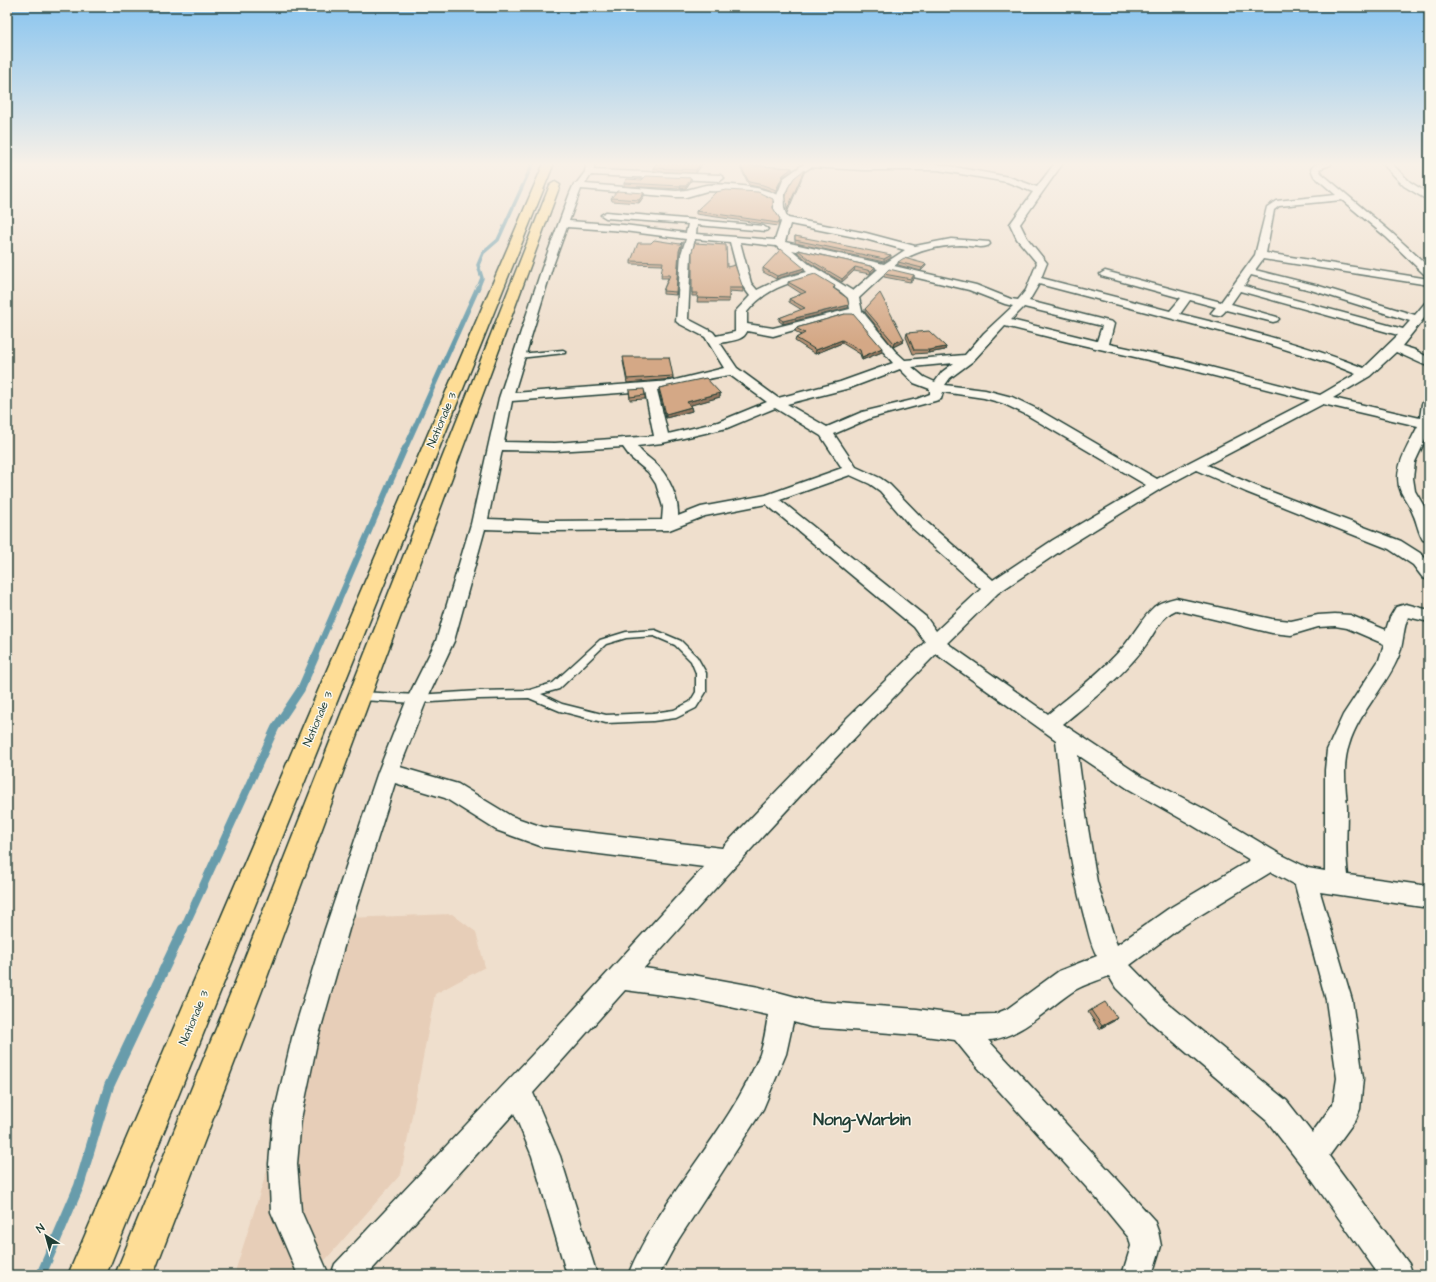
<svg xmlns="http://www.w3.org/2000/svg" width="1436" height="1282" font-family="'Architects Daughter',sans-serif">
<rect width="100%" height="100%" fill="#efdfcd"/>
<filter id="ink" filterUnits="userSpaceOnUse"><feTurbulence type="fractalNoise" baseFrequency=".025" numOctaves="2"/><feDisplacementMap in="SourceGraphic" scale="8" xChannelSelector="R" yChannelSelector="G"/><feConvolveMatrix kernelMatrix="1 2 1 2 8 2 1 2 1" color-interpolation-filters="sRGB"/></filter>
<g filter="url(#ink)">
<path fill="#e7ceb8" d="M452,914l24,18 9,35 -50,27 -34,180 -89,101h-78l113,-357z"/>
<g fill="none" stroke-linecap="round" stroke-linejoin="round">
<path stroke="#689cab" stroke-width="3.5" d="M478,288l4,-10 -4,-13 5,-12 15,-13 35,-77"/>
<path stroke="#689cab" stroke-width="5" d="M405,449l73,-162"/>
<path stroke="#689cab" stroke-width="6" d="M314,658l91,-210"/>
<path stroke="#689cab" stroke-width="8" d="M183,930l92,-202 26,-39 14,-32"/>
<path stroke="#689cab" stroke-width="10" d="M41,1275l38,-89 30,-100 74,-157"/>
<g stroke="#1f3d34" stroke-width="3">
<path id="service" d="M563,350l2,1v2l-46,5 -3,-2 3,-2z
M655,630l26,11 16,16 9,16v19l-10,16 -20,10 -23,3 -47,2 -46,-12 -31,-13 -50,1 -62,4 -57,-3 -3,-1 -2,-3 2,-3 3,-1 57,3 62,-4 51,-1 23,-7 47,-43 26,-8zM654,636l21,9 16,16 5,12v19l-6,10 -16,8 -21,3 -47,2 -44,-11 -21,-10 18,-5 47,-45 20,-6z"/>
</g>
<g stroke="#1f3d34" stroke-width="3">
<path id="minor" d="M586,163h8v7l126,5 4,3 -4,3 -129,-6 -6,9 91,7c11,0 20,-4 30,-6 17,-2 57,1 71,10l7,-17 21,-15 133,1 71,13 28,10 18,-24h8l-43,61 7,14 20,25 -6,15 129,33 11,-13 -80,-22 -1,-2 5,-3 116,31 34,-47 12,-48 9,-6 60,-6 -22,-19 -3,-7c5,-7 12,-6 20,-6l-1,2 -11,4 2,4 71,60 37,34v9l-4,-1 -39,-38 -44,-37 -63,6 -5,4 -8,43 163,26v6l-166,-26 -8,11 64,16 96,29 10,-12 4,-1v10l-27,34 13,4 14,8v9l-33,-15 -26,24 -37,22 87,20 2,-14 2,-3 5,-1v32l-14,30 -2,16 2,13 14,24v26l-6,-1c-5,-8 -6,-18 -10,-26 -3,-8 -8,-14 -12,-22 -10,-22 8,-47 17,-66l-95,-22 -116,61 49,21 145,55 19,12 9,9v18l-6,-2 -10,-13 -24,-16 -143,-57 -50,-22 -34,18 -97,60 -67,45 -51,50 101,71c26,-21 53,-42 76,-68 10,-12 18,-28 30,-39 6,-5 14,-7 22,-9l96,21 19,2 27,-6 17,-1 15,1 36,15 4,-13 6,-10 10,-3 23,6v12l-21,-5c-6,15 -4,29 -11,43 -13,29 -39,54 -48,85 -7,20 -3,43 -2,63 0,22 -2,46 1,67l81,11v22l-109,-16 32,108 11,78 -3,31 -4,10 -27,37 80,108 4,11h-34l-77,-109 -35,-45 -120,-102 -31,-31 -7,-12c-11,5 -24,8 -34,14 -25,16 -56,49 -87,50l129,139 37,41 4,11 3,15 -9,29h-30l9,-29 -2,-8 -32,-39 -125,-138 -17,-21 -38,-5 -106,-8 -18,-5 -7,32 -23,55 -85,131 -19,35h-31c33,-80 100,-141 132,-221 4,-12 6,-26 8,-39l-75,-16 -68,-9 -92,103 27,63 37,119h-30l-35,-119 -18,-43 -147,162h-36l4,-11 215,-228 154,-169 -161,-20 -47,-17 -51,-32 -50,-15 -46,146 -31,109 -17,81 -4,45 4,47 28,64h-31l-27,-63 -2,-48 4,-45 19,-81 33,-109 53,-157 29,-73 29,-58 35,-117 28,-126 43,-130 28,-75 4,-9h2l9,-12zM811,167l53,3h74l69,12 26,10 -23,32 7,15 20,24 -11,27 -8,10 -7,-1 -35,-14 -82,-19c19,-15 41,-20 66,-21 8,0 25,5 30,-1l-1,-2 -38,-3 -36,7 -49,-13 -78,-15c-7,-11 -5,-25 3,-36 4,-6 14,-11 20,-15zM581,189l95,8h10l21,-6 51,2 16,8v10l7,11 -6,18 -79,-6 1,-9 69,6 2,-2 -5,-3 -157,-14 -5,3 5,3 82,6 -2,9 -62,-8 -55,-4zM790,224l75,15 40,11 -21,14 -99,-22zM567,227l57,4 62,8 -5,15 -5,67 2,2 27,14 19,31 -53,13 -157,12 38,-125zM695,239l35,3 11,42 9,12 -15,16v20l-19,4 -3,-4 -25,-13 3,-65zM740,242l36,4 31,26 -27,7 -23,11 -6,-7zM792,250l86,19 -25,22 -44,-27zM888,271l81,19 36,14 8,2 -29,27 -19,22 -60,5 -10,-9 -33,-40 -3,-13zM1251,275l60,15 99,31 -7,8 -159,-43zM815,276l26,16 7,6 2,11 -77,19 -26,-4v-12c17,-22 41,-30 68,-36zM1039,284l226,59 64,20 27,11 -36,21 -141,-36 -70,-15 5,-20 -2,-2 -83,-21zM1240,291l158,44 -34,33c-60,-24 -122,-39 -184,-54l10,-14 26,7 -5,6 2,2c7,2 9,0 13,-5l47,12 4,-1 2,-2 -2,-2 -46,-13zM1024,307l78,19 -5,15 -86,-21zM844,316h9l40,47 -53,19 -62,16 -41,-30 -17,-25c9,-2 24,-2 27,-12l26,5zM1005,326l64,16 110,25 131,33 -153,79 -120,-70 -25,-12 -27,-7 -40,-5 5,-7 23,-17zM954,363l-12,9 -7,10 -11,-5 -12,-10zM900,369l14,14 16,6v5l-13,5 -55,13 -35,15 -40,-23 63,-16zM730,375l37,27 -49,20 -50,12 -11,-44c25,-2 48,-12 73,-15zM645,391l9,45 -99,7 -51,-1 8,-41zM943,392l41,6 18,5 25,12 119,70 -93,55 -60,40 -70,-61 -33,-34 -10,-7 -24,-11 -22,-33 37,-16 64,-17 6,-2zM775,408l46,28 21,32 -76,27 -65,12 -23,9c1,-17 -9,-39 -21,-51 -7,-7 -15,-11 -20,-19l25,-3 65,-15zM623,447l8,11 17,14 8,12 7,23 -1,13 -113,1 -61,-2 14,-69 53,1zM850,475l20,9 10,7 31,36 70,62 -45,42 -10,-14 -146,-117zM766,504l148,123 11,15 -77,75 -126,131 -179,-21 -32,-11 -53,-32 -58,-17 27,-68 27,-58 31,-112 64,2 120,-1 36,-14zM1176,610l96,23 19,2 27,-8 17,-1 12,2 37,16 -5,16 -36,55 -16,35 -2,20v101l-17,-3 -30,-15 -70,-42 -67,-35 -78,-52c30,-25 63,-50 85,-82 8,-12 14,-26 28,-32zM936,654l120,86c6,59 12,118 28,176 4,13 6,28 13,40l-38,15 -52,38 -12,5 -33,1 -45,-6 -106,-8 -52,-14 -66,-12 -49,-7c95,-107 192,-213 292,-314zM1078,755l49,33 65,37 58,35 -82,49 -51,36 -2,-5 -18,-58 -10,-60zM1271,872l24,13 31,115 11,78 -4,26 -21,29 -25,-32 -122,-100 -35,-36 54,-40z
M1382,163h9l19,19 19,12v7l-25,-15z"/>
</g>
<g stroke="#1f3d34" stroke-width="3">
<path id="primary" d="M544,163h10l-448,1112h-38z
M555,182l5,3 -294,795 -113,295h-38l121,-295 314,-795z"/>
</g>
<use href="#service" fill="#fbf7ec" fill-rule="evenodd"/>
<use href="#minor" fill="#fbf7ec" fill-rule="evenodd"/>
<use href="#primary" fill="#fedd96" fill-rule="evenodd"/>
</g>
<path fill="#b69073" stroke="#1f3d34" d="M703,163l-7,10 -43,-2v-3z
M740,165l37,2 15,1v3l-9,6 -7,16 -13,-5 -14,-3 -9,-18z
M691,178v3l-5,7 -6,1 -56,-3v-3l18,-3z
M644,193v3l-5,7 -27,-2 -1,-3z
M773,208l7,11 -2,7 -82,-12v-3z
M795,236l96,22 -7,4 -89,-19z
M682,246l-2,8 -4,41 -13,-1v-3l5,-13h-7l2,-13 -32,-1v-3z
M798,250l77,17v3l-5,4 -16,-3 -12,11 -32,-19 -12,-10z
M692,251l35,16 16,21v4l-14,-1v11h-32l1,-6h-6z
M898,262l28,2 -1,3 -4,4 -23,-6z
M763,268h41v3l-28,8 -13,-7z
M884,274l30,1v4l-4,3 -26,-5z
M788,282l47,4 -1,3 14,19 -65,16 -4,-3v-3l23,-8 -13,-8v-3l13,-5 -14,-9z
M865,309l39,30 -1,3 -10,5 -28,-35z
M845,314l37,38 -20,8 -2,-6 -18,-11 -27,11 -20,-13 1,-3 5,-3 -6,-4 1,-3z
M907,333l39,14 -1,3 -17,3 -15,1 -7,-17z
M623,361l50,15v3l-46,4z
M659,388l61,5v4l-30,8 1,2 1,4 -26,7 -7,-27z
M629,390l16,5v4l-15,1z
M1091,1010l26,8 -18,11 -11,-17z"/>
<path fill="#94765e" stroke="#1f3d34" d="M701,163h2l-7,10v-3z
M792,168v3l-9,6 -7,16v-3l7,-15z
M804,170v3l-17,40v-3z
M691,178v3l-5,7 -6,1v-3z
M644,193v3l-5,7v-3z
M682,242v4l-2,8 -4,41 3,-44z
M891,255v3l-7,4v-3z
M926,264l-1,3 -4,4 1,-3z
M855,267l-1,4 -12,11v-3z
M875,267v3l-5,4 1,-3z
M804,268v3l-28,8 1,-3z
M914,275v4l-4,3 1,-3z
M849,305l-1,3 -65,16v-3z
M904,339l-1,3 -10,5 1,-4z
M842,340v3l-27,11 1,-4z
M946,347l-1,3 -17,3 1,-3z
M882,348v4l-20,8v-3z
M720,393v4l-32,9 -1,-4z
M691,407l1,4 -26,7v-4z
M1117,1018l-3,3 -15,8 3,-3z"/>
<path fill="#d4a886" stroke="#1f3d34" d="M657,163h44l-5,7 -43,-2z
M740,165l37,2 15,1 -9,7 -7,15 -13,-5 -14,-3z
M804,170l-17,40 -1,-13 2,-9 6,-10z
M646,176l45,2 -5,8h-6l-56,-3 3,-4 15,1z
M726,190l32,2 15,7v9l7,11 -2,4 -82,-12 20,-19z
M617,191l27,2 -5,7 -28,-2z
M795,236l32,6 64,13 -7,4 -89,-19z
M654,240l26,4 2,-2 -3,9 -3,41 -13,-1 7,-16h-9l2,-13 -32,-1 7,-18h13z
M695,243l31,2 1,22 8,-2 8,23h-14v11l-32,-1 1,-5h-6v-42z
M781,249l23,19 -27,8 -14,-8z
M798,250l77,17 -4,4 -16,-4 -13,12 -32,-19z
M904,258l22,6 -4,4 -24,-6z
M889,269l25,6 -3,4 -27,-5z
M815,274l20,12 -2,2 14,10 2,7 -66,16 -4,-3 26,-10 -16,-9 17,-7 -18,-10z
M880,293l24,46 -10,4 -29,-34z
M845,314h8l29,34 -20,9 -2,-7 -18,-10 -26,10 -20,-12 9,-5 -9,-5z
M929,331l17,16 -17,3h-15l-7,-17z
M623,357h46l4,19 -46,3z
M706,378l14,15 -33,9 4,5 -25,7 -7,-26z
M644,389l1,6 -15,2 -1,-7z
M1105,1002l12,16 -15,8 -11,-16z"/>
</g>
<linearGradient id="sky" x2="0" y2="1"><stop stop-color="#88c4ef"/><stop offset="0.48" stop-color="#f8f1e8"/><stop offset="1" stop-color="#f8f1e8" stop-opacity="0"/></linearGradient>
<rect width="1436" height="342" fill="url(#sky)"/>
<g text-anchor="middle" dominant-baseline="central" stroke-width="3" stroke-linejoin="round" paint-order="stroke">
<g font-size="12" fill="#1f3d34" stroke="#fbf7ec">
<text transform="translate(442 420) rotate(-67)">Nationale 3</text>
<text transform="translate(318 719) rotate(-67)">Nationale 3</text>
<text transform="translate(194 1018) rotate(-67)">Nationale 3</text>
</g>
<g font-size="17" font-weight="bold" fill="#1f3d34" stroke="#fbf7ec">
<text x="862" y="1120">Nong-Warbin</text>
</g>
</g>
<rect width="1436" height="1282" fill="none" stroke="#fbf7ec" stroke-width="24"/>
<rect x="12" y="12" width="1412" height="1258" fill="none" stroke="#1f3d34" stroke-width="1.5" filter="url(#ink)"/>
<g transform="translate(46 1236) rotate(323)" stroke="#fbf7ec" stroke-width="3" paint-order="stroke">
<path d="M0-3L7 15L0 10L-7 15Z" fill="#1f3d34"/>
<text y="-6" font-size="11" font-weight="bold" text-anchor="middle" fill="#1f3d34">N</text>
</g>
</svg>
